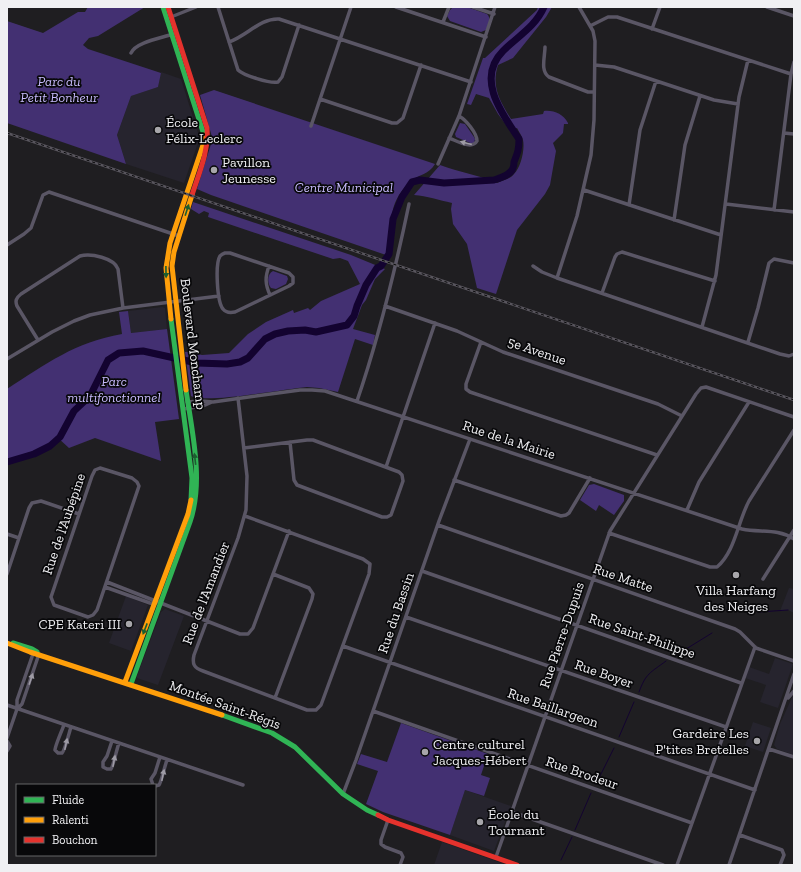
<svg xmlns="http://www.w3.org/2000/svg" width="801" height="872" font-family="'Zilla Slab',serif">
<rect width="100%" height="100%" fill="#1f1e21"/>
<path fill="#26242e" d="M161,72l20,7 17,54 1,7 -15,43 -58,-19 -9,-29 14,-39 27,-9z
M162,307l3,1 2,21 -36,4 -3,-22z
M789,588l5,1v24l-6,-3 -8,1z
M126,596l22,9 -17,46 -22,-8z
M165,609l19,7 -26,69 -21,-7v-2l24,-64z
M775,658l18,6 -15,44 -18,-6 6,-17 -21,-7 4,-11 20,7z
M794,693v62l-17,-6 -3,-4 6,-21z
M753,722l18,6 -8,24 -18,-6z
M465,790l46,16 -17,45 -44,-16z
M442,842l62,22 -1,1h-69z"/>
<path fill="#433072" d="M88,7h57l-47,29 -9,2 -6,7 5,4 73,24 -3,14 -27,9 -14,39 9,29 -119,-41v-102l36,12 35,-21h7z
M453,7h14l20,7c5,5 1,11 -1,16l-5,2 -31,-11 -3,-5 3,-6z
M538,7h14l-6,10 -33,41 -15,7c-7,22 2,36 13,54l32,-5 1,-3c10,-1 19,3 24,12v1h-4l-1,9 -10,10 3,8 -6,34 -5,9 -28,36 -21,64 -19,-6 -10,-44 -14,-20 -2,-15 1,-6c-13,-3 -25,-7 -38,-8l26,-30c19,7 39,10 57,18 7,-3 13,-4 17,-9 7,-7 11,-25 9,-34 -1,-4 -4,-8 -6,-12l-7,2 -12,-16 -9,-16 -13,-4 -5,11 -4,-1 16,-46h2l52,-48z
M214,90l221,74c-6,11 -17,10 -25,18 -25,23 -16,44 -24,73l-175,-60 -14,-6 14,-45 1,-7 -12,-42z
M460,123l5,1 9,13 1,2 -1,4h-4l-14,-6 -1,-3z
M193,202l158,53 34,14 -10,10 -9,21 -4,5 -9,24 22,6 -2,10 -18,-6 -17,53 -19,-4 -12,-1c-22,2 -103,17 -116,9l-6,-44 10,-1 3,3 4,1 27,-2 19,-19 18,-12 27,-12 1,3 14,-5 2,2 11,-9 39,-17 -12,-23 -8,-3 -7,1 -125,-42 1,-4 -5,-2 -5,3 -8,-5z
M273,271l14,5 1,3 -2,5 -10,5 -5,-1c-4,-5 -4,-14 2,-17z
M128,311l3,22 36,-4 12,90 -24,3 6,39 -66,-23 -26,10 -12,-11 -12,10 -38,13v-71c39,-25 68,-47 115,-55l-3,-22z
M594,484l30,11v6l-10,14 -15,-10 -3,6 -16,-11 9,-15z
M401,723l87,31 -7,21 9,3 -6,18 -19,-6 -15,45 -67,-23 -17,-8 12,-33 -21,-7 4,-10 26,8z"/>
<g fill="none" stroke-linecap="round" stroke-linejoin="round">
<path stroke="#130330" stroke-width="1" d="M759,612l29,-2
M678,654l34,-21
M639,692c7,-19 11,-19 27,-31
M619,737l15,-35
M596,784l18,-36
M575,830l16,-37
M561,860l11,-23"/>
<path stroke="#130330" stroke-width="7" d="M7,462l27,-8 16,-8 10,-9 14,-26 16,-15 18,-36 11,-7 24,-2 54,12 30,1 13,-2 8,-4 17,-19 10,-5 13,-3 17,-1 11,2 31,-7 7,-9 3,-10 9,-21 11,-17 4,-2 8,-12 4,-35 9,-22 10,-15 8,-2 24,3 50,-3c6,-2 17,-5 19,-12 1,-2 1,-4 1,-6 4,-10 5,-13 5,-23 -16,-24 -44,-60 -16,-88 15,-15 32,-24 41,-44"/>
<path stroke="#5a5665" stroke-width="3.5" d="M218,7l20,63c5,5 32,14 40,12l4,-5 17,-52
M396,7l90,30
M473,7l21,7
M767,7l27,9
M171,17l25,-10
M443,22l6,-15
M590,26l18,-9h9l174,57
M652,29l8,-22
M229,42c18,-6 31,-24 50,-23l192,63
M545,47c0,10 -5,24 4,30l39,15h6
M131,53c5,-11 31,-15 42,-19
M595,65l19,2 100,33 24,4
M320,99l72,24h5l6,-5 18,-53
M311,126l40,-119
M784,133l10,1
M449,138c8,3 23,12 28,3 0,-8 -11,-21 -18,-25
M438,164l21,-48 36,-109
M584,190l137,45
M726,204l68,8
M629,205l11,-75 16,-49
M774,210l17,-136 3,-12
M674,220l11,-75 15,-49
M7,245l17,-11 7,-6 12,-33 6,-3 130,44
M225,253h5l59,20 4,4v6l-4,3 -54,26c-5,1 -9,1 -12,-3 -6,-7 -8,-45 -3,-53 2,-2 2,-2 5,-3z
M269,266c-4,11 -4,18 1,29
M533,266l9,6 15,6 223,76 9,2 5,-2
M557,278l20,-62 14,-61 3,-35 1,-79 -2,-10 -14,-24
M602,293l13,-36 2,-3 5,-2 93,29
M385,306l72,25 46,21 155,52 24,12
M702,327l14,-52 23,-178 9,-37
M38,340l-21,-34c-2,-5 -1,-8 4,-12l59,-38c11,-3 34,2 38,13l5,39
M481,342l-15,42v5l4,3 187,63
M748,342l10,-34 11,-45 5,-4 20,4
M7,359l45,-27 22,-11 16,-6 33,-7 96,-12
M238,398l9,78 -1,34 -8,28 -44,117c-2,9 0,13 9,16l104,39h9l5,-5 48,-131 1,-10 -7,-5 -118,-43
M357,401c22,-64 38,-130 52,-197
M187,402l14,-1 12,1 87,-12h12l13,1 417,138c18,4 35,-1 52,10
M183,409l20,-3 9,-4
M244,448l63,-8h6l86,32 3,3 1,6 -12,34 -4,2h-5l-85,-32 -3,-5 -4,-38
M386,467l49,-144
M100,468l32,10 5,4 2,4 -42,124 -4,5 -5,2 -34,-12 -3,-8 41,-121 3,-6z
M454,480l107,36 5,-1 3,-2 21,-35
M687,510l12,-28 50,-80
M438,525l297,104 5,3 16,16 38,13
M609,533l101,34h7c18,-15 21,-46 32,-66l45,-71
M7,534l12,4
M422,571l319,112
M7,574l22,-66 3,-5 9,-2 38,13
M273,574l36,14 4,6 -1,5 -37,99
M763,579l31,-49
M107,582l133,52h8l5,-6 36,-97
M105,587l45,16 5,1
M406,617l320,110
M343,646l412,144
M788,698l6,-7
M7,705l236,80
M17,709l5,-5 17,-50
M373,711l319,112
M64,725c-2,5 -9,21 -9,25l3,3h4c3,-3 7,-20 9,-26
M7,738l10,-29v-9l17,-49
M7,741l3,5 -3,5
M112,741l-5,15 -4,6v5l4,2h4c2,-2 6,-21 8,-26
M769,749l25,8
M153,785l-2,-6 4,-6 5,-16
M155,786l4,-1c2,-2 6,-20 8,-25
M343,794l13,-34 83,-239 31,-82
M512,812l151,53
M388,820l-7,20v4l4,3 16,6 2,4 -3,8
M740,835l42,15 2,5 -4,10
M496,857l114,-326 86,-137 5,-6 5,-1 88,30
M677,865l78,-218
M729,865l65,-191"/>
<path stroke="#30b455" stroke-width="5" d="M163,7l41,128
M171,319l21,159 -1,22
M13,643l19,6 5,3
M131,684l59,-162c14,-41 2,-90 -4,-132
M222,715l50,18 23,14 48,47 24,16 11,5"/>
<path stroke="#ff9f0a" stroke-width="5" d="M171,319l-5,-51 4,-25 33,-98 1,-10
M186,390l-14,-124 2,-14 18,-57
M7,643l23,9 192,63
M125,682l63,-168 3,-14"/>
<path stroke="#e5322d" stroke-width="5" d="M168,7l39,121c2,23 -8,45 -15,67
M378,815l10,5 129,45"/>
<g stroke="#58555d" stroke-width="2.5">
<path id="rail" d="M7,133l787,267"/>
</g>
<use href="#rail" stroke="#08080a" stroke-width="1" stroke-dasharray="3" stroke-linecap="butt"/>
</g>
<defs><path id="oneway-solid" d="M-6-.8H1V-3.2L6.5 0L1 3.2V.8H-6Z"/></defs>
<g fill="#9e9ba5">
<use href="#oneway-solid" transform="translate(466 143) rotate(-165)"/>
<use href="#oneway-solid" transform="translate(31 679) rotate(-71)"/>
<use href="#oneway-solid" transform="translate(66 744) rotate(-78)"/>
<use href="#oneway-solid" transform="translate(114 761) rotate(-79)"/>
<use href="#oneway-solid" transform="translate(163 775) rotate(-78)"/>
</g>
<g fill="#1c5e30">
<use href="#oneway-solid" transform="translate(187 210) rotate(-72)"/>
<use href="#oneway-solid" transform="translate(166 272) rotate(89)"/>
<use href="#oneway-solid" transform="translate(195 459) rotate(-97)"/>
<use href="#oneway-solid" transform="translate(145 629) rotate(111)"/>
</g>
<g fill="#a7a6aa" stroke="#08080a" stroke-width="1.5">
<circle cx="158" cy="130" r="4"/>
<circle cx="214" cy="170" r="4"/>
<circle cx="736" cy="575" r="4"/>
<circle cx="129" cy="624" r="4"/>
<circle cx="757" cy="741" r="4"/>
<circle cx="425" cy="752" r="4"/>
<circle cx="480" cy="822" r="4"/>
</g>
<g text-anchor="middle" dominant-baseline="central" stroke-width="3.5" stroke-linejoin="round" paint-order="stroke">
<g font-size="14" font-style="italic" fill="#c7bafc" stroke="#08080a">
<text x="59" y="81">Parc du<tspan x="59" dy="16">Petit Bonheur</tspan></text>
<text x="344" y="187">Centre Municipal</text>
<text x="114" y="381">Parc<tspan x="114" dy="16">multifonctionnel</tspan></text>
</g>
<g font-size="14" fill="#f0f0f3" stroke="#08080a" text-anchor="start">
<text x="166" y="122">École<tspan x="166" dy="16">Félix-Leclerc</tspan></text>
<text x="222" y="162">Pavillon<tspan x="222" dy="16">Jeunesse</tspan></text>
<text x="736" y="590" text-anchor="middle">Villa Harfang<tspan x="736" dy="16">des Neiges</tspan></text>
<text x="121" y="624" text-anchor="end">CPE Kateri III</text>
<text x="749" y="733" text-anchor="end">Gardeire Les<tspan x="749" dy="16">P'tites Bretelles</tspan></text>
<text x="433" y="744">Centre culturel<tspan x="433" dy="16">Jacques-Hébert</tspan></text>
<text x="488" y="814">École du<tspan x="488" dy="16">Tournant</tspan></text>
</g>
<g font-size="14" fill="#f0f0f3" stroke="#08080a">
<text transform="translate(193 344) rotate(83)">Boulevard Monchamp</text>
<text transform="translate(537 351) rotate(19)">5e Avenue</text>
<text transform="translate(509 440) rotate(18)">Rue de la Mairie</text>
<text transform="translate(64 524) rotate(-71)">Rue de l'Aubépine</text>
<text transform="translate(623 578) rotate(19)">Rue Matte</text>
<text transform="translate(206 593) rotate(-69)">Rue de l'Amandier</text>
<text transform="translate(396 613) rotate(-71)">Rue du Bassin</text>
<text transform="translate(562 635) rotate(-71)">Rue Pierre-Dupuis</text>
<text transform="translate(642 636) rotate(19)">Rue Saint-Philippe</text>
<text transform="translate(604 674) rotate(19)">Rue Boyer</text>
<text transform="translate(225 705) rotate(20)">Montée Saint-Régis</text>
<text transform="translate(553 708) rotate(19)">Rue Baillargeon</text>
<text transform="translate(582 773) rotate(19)">Rue Brodeur</text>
</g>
</g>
<rect width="801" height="872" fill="none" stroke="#f0f0f3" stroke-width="16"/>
<rect x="16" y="784" width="140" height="72" fill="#08080a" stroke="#656567"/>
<rect x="24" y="797" width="20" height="6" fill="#30b455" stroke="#656567"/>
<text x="52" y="804" font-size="12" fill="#f0f0f3">Fluide</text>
<rect x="24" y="817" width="20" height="6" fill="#ff9f0a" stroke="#656567"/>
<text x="52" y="824" font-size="12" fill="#f0f0f3">Ralenti</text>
<rect x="24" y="837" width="20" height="6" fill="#e5322d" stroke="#656567"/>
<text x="52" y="844" font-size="12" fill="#f0f0f3">Bouchon</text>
</svg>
